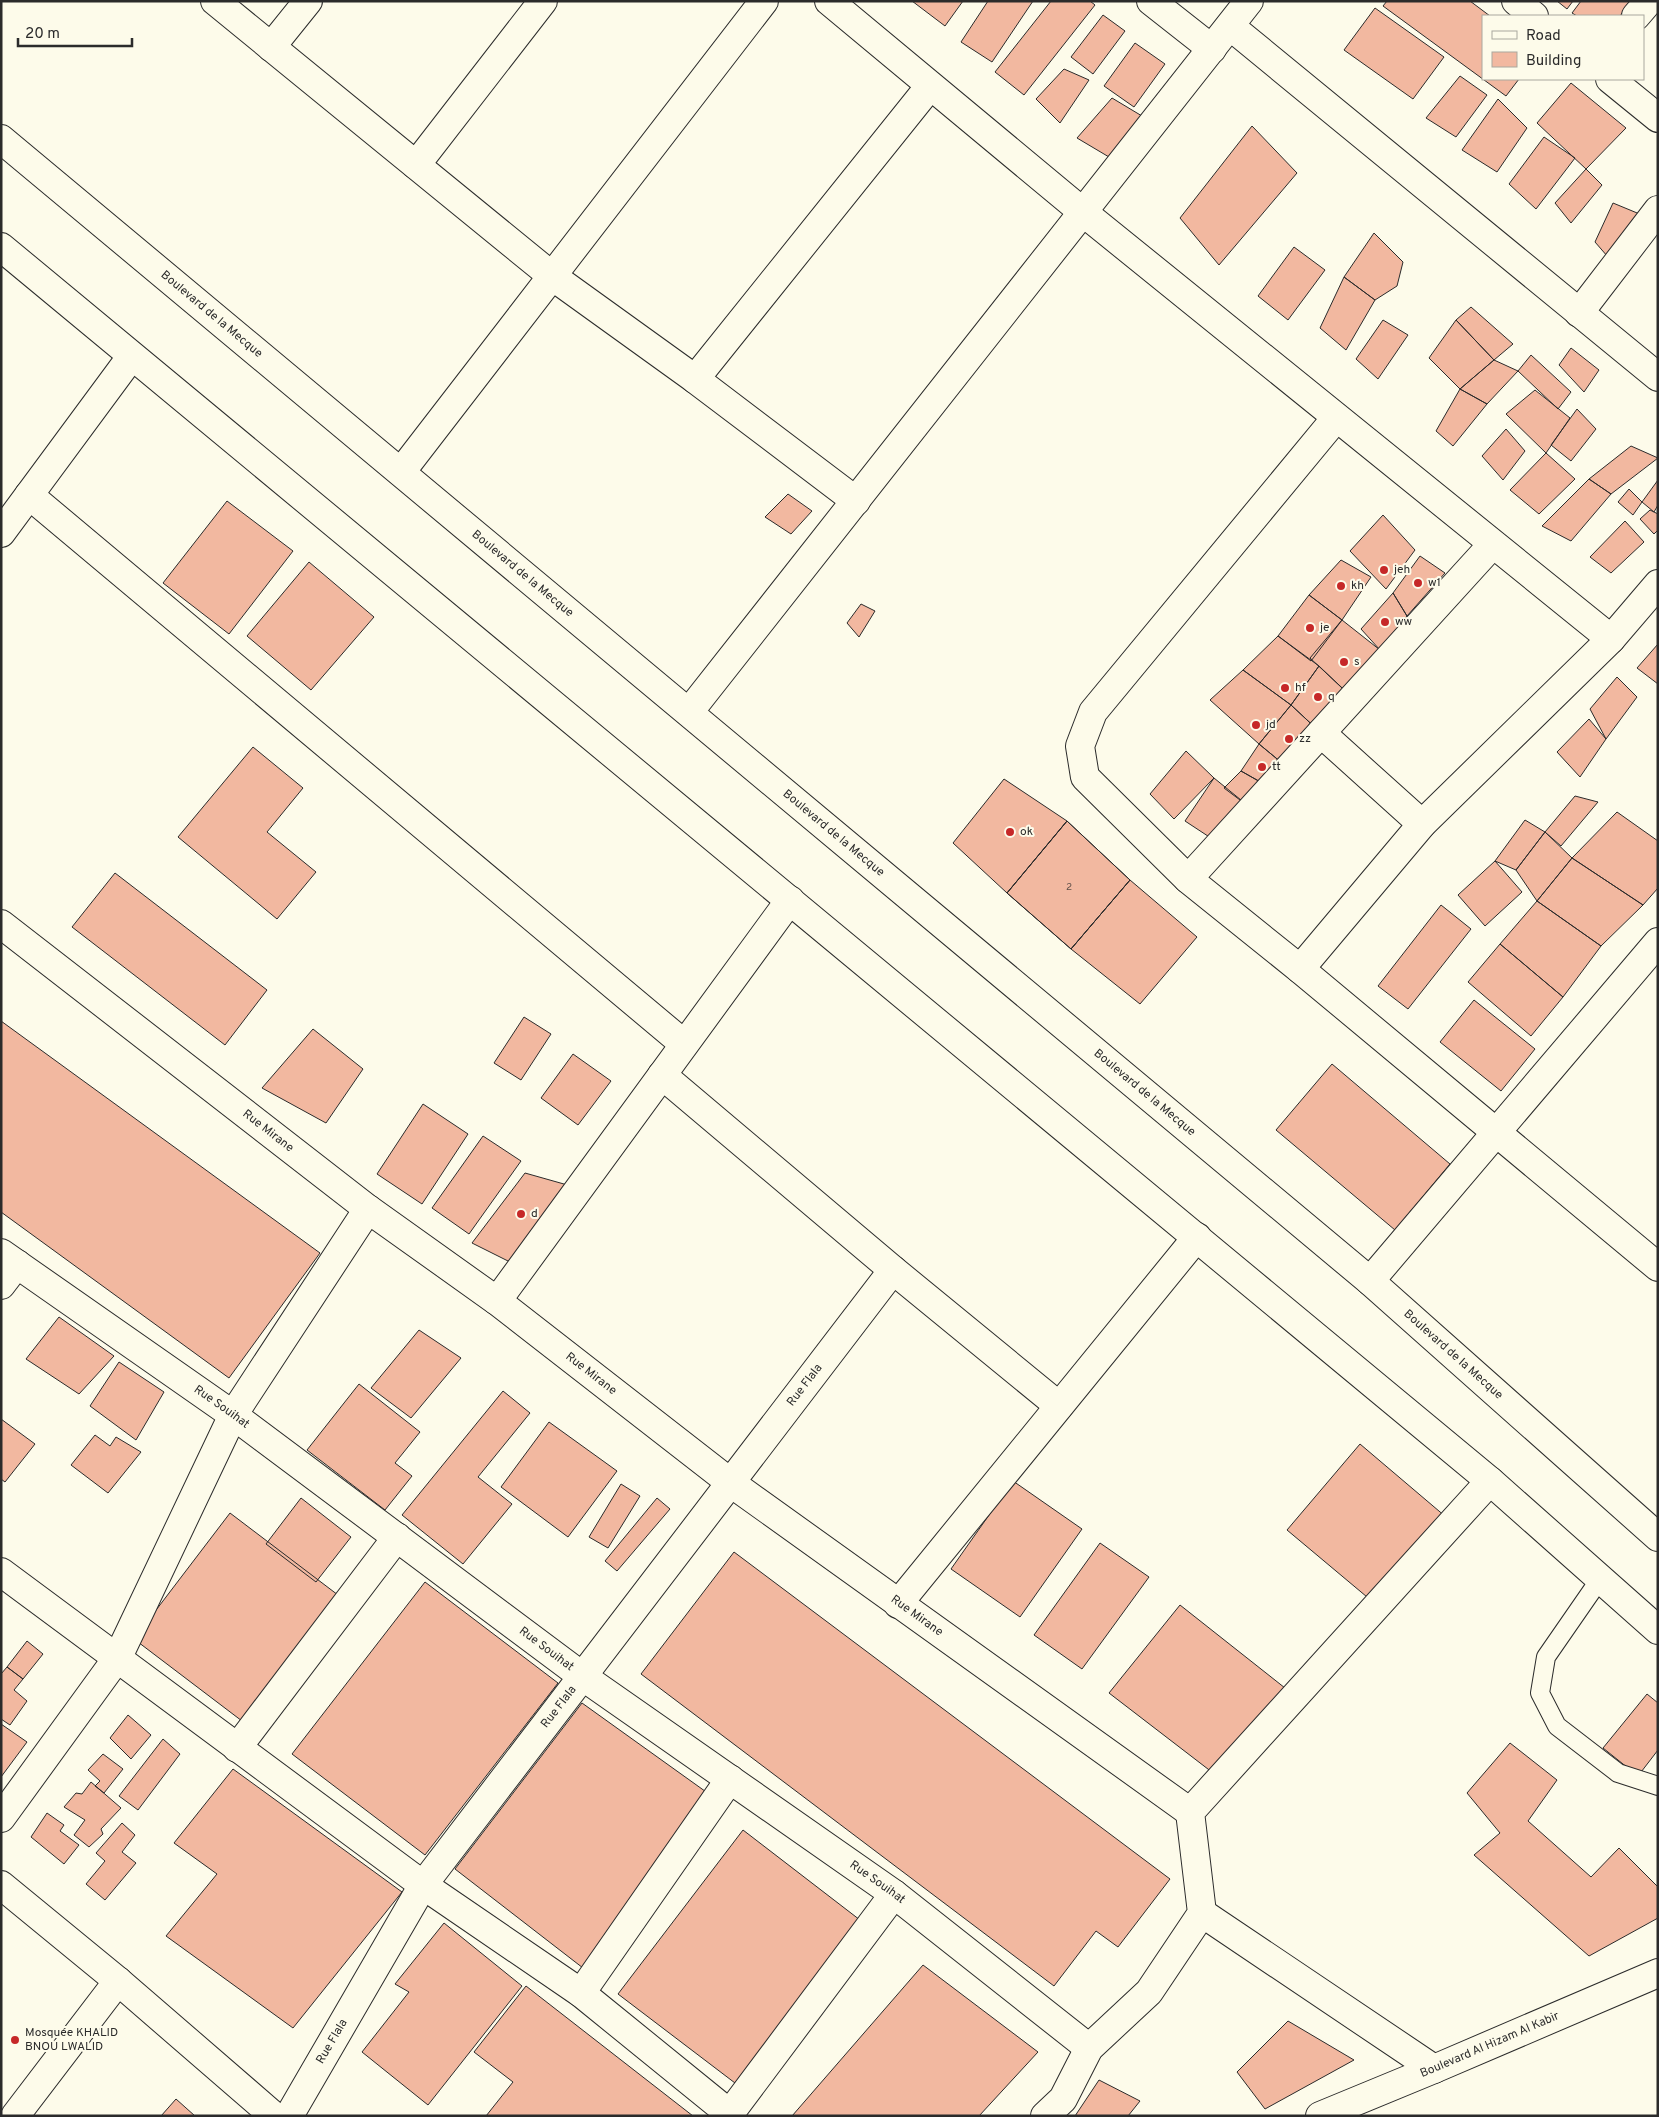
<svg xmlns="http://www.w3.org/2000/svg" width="1659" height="2117" font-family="Overpass,sans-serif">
<rect width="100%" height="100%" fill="#fdfbea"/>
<path fill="#f2b8a0" stroke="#2b2b2b" d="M912,1h51l-18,25z
M988,1h45l-41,61 -31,-20z
M1051,1h39l5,4 -71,90 -29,-23z
M1387,1h83l20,15h-7v63h36l-13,17 -123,-90z
M1557,1h16l-6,8z
M1581,1h50l-11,15h-43l-5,-3z
M1375,8l69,49 -31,42 -69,-49z
M1103,15l22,16 -32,43 -22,-17z
M1135,43l30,21 -31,43 -30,-21z
M1064,69l25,11 -29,43 -24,-24z
M1460,76l27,19 -31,42 -30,-19z
M1571,83l55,45 -40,41 -49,-46z
M1112,98l30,18 -33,41 -32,-19z
M1498,99l29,29 -30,44 -35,-22z
M1252,126l45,47 -78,92 -39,-47z
M1544,137l31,21 -39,51 -27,-25z
M1586,169l16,16 -31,38 -16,-20z
M1613,203l29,12 -34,42 -13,-15z
M1374,233l29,29 -6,24 -22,14 -31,-23z
M1294,247l31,23 -37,50 -30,-24z
M1344,277l31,23 -29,50 -26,-22z
M1471,307l42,37 -19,16 -38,-40z
M1383,320l25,15 -30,44 -22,-20z
M1456,320l38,40 -34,29 -31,-31z
M1571,348l28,22 -15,22 -25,-27z
M1531,355l40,37 -13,17 -40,-38z
M1494,360l24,11 -31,33 -27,-15z
M1460,389l27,15 -34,42 -17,-15z
M1535,390l35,28 -24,35 -40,-39z
M1577,409l19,20 -25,32 -20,-16z
M1506,429l19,22 -22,29 -21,-24z
M1631,446l27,12 -47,36 -22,-15z
M1546,453l29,26 -36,35 -29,-24z
M1589,479l22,15 -40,47 -29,-15z
M1658,480v25l-4,7 -12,-10z
M1629,489l13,13 -9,13 -15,-13z
M788,494l24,17 -21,23 -26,-17z
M227,501l66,50 -64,83 -66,-51z
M1650,510l8,4v16l-4,4 -14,-15z
M1383,515l32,35 -29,39 -36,-38z
M1625,521l19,21 -33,31 -21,-16z
M1420,556l25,17 -38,43 -14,-23z
M1341,560l30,17 -29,43 -33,-25z
M309,562l65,55 -63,73 -64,-54z
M1393,593l14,23 -27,34 -19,-21z
M1309,595l33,25 -31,41 -33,-25z
M861,604l14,7 -16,26 -12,-14z
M1342,620l38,30 -27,48 -43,-40z
M1278,636l41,30 -28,39 -48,-35z
M1658,644v40l-21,-16z
M1319,666l24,23 -22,44 -30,-28z
M1243,670l48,35 -32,39 -49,-44z
M1617,677l20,20 -31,42 -16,-30z
M1291,705l30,28 -39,30 -23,-19z
M1589,719l17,20 -26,38 -23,-25z
M1259,744l23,19 -11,25 -30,-17z
M253,747l50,41 -36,44 49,40 -39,47 -99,-82z
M1186,751l28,27 -40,41 -24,-25z
M1241,771l30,17 -19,21 -28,-21z
M1214,778l38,31 -32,35 -35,-23z
M1004,779l63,42 -60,72 -54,-50z
M1575,796l23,6 -37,44 -16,-14z
M1617,812l41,29v47l-15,17 -71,-47z
M1525,820l20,12 -29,38 -21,-9z
M1067,821l63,59 -59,69 -64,-56z
M1067,821l63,59 -59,69 -64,-56z
M1545,832l27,26 -35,43 -21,-31z
M1572,858l71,47 -42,41 -64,-45z
M1495,861l27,31 -37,34 -27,-31z
M115,873l152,117 -42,55 -153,-118z
M1130,880l67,57 -57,67 -69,-55z
M1537,901l64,45 -38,51 -63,-53z
M1441,905l30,24 -63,80 -30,-23z
M1500,944l63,53 -32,39 -63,-54z
M1474,1000l61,49 -34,42 -61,-49z
M524,1017l27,17 -30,46 -27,-17z
M1,1021l319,232 -91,125 -228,-166z
M313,1029l50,40 -37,54 -64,-35z
M573,1054l38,27 -33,44 -37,-27z
M1332,1064l118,100 -55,66 -119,-100z
M423,1104l45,30 -46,70 -45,-30z
M483,1136l38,25 -52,73 -37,-26z
M525,1173l46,13 -59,77 -40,-20z
M59,1317l55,39 -35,38 -53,-35z
M419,1330l42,28 -50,60 -40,-30z
M119,1362l45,30 -28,48 -46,-34z
M359,1384l61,48 -25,31 17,13 -27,34 -78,-60z
M503,1391l27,22 -52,64 34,27 -49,60 -61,-49z
M1,1419l34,25 -30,38 -4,-3z
M549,1422l68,49 -49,66 -67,-50z
M95,1435l15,11 6,-9 25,15 -33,41 -37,-28z
M1360,1444l86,73 -73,85 -86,-72z
M1013,1481l69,48 -62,88 -69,-48z
M621,1484l19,12 -32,52 -19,-11z
M301,1498l50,39 -35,45 -50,-38z
M657,1498l13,11 -53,62 -12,-10z
M230,1513l108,82 -96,126 -108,-82z
M1100,1543l49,34 -67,92 -48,-34z
M734,1552l436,327 -52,68 -22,-16 -42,55 -413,-312z
M425,1582l133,101 -133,172 -133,-101z
M1180,1605l105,83 -68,88 -108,-83z
M27,1641l16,13 -20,25 -16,-12z
M7,1667l16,12 -9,11 13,11 -17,24 -9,-6v-45z
M1647,1694l11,9v47l-20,26 -35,-28z
M582,1703l127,91 -126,174 -128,-99z
M128,1715l23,20 -20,24 -21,-21z
M1,1724l26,18 -26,35z
M163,1739l17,15 -42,56 -19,-14z
M1510,1743l47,37 -29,41 63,56 28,-29 39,39v31l-69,38 -115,-101 26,-22 -33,-40z
M103,1754l20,15 -19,24 -9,-7 5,-5 -12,-11z
M233,1769l169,123 -109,136 -127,-92 51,-62 -43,-31z
M91,1782l30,26 -20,21 2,5 -14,13 -15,-12 11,-15 -21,-13 12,-14 6,1z
M47,1813l17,12 -4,6 19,14 -15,19 -33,-27z
M122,1823l13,12 -13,17 14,11 -31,37 -19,-16 19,-23 -9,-8z
M743,1830l117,90 -125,163 -117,-89z
M444,1923l78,63 -94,119 -66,-53 47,-60 -14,-8z
M923,1965l115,87 -59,64h-187z
M526,1986l167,130h-207l27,-34 -39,-30z
M1288,2021l66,39 -89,49 -28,-37z
M1099,2080l41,21 -12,15h-53z
M176,2099l19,17h-34z"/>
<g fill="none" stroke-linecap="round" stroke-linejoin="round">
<g stroke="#2b2b2b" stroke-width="20">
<path id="lane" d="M1600,1579l-54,78 -6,36 17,33 61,47 40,13"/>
</g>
<g stroke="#2b2b2b" stroke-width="30">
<g id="street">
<path d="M215,1l337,275 143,103 161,122"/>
<path d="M829,1l255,212 527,426"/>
<path d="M1151,1l61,48"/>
<path d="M1516,1l18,15"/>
<path d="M1636,16l13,-15"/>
<path d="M1230,26l428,351"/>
<path d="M271,47l37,-46"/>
<path d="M1610,79l48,39"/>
<path d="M416,165l127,-164"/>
<path d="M1579,313l79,-103"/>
<path d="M695,379l235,-293"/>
<path d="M1336,418l-243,294 -13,34 5,31 103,102 112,90 358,298"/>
<path d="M401,472l363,-471"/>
<path d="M29,495l655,549"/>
<path d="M1,533l130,-176"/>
<path d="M689,712l560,-711"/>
<path d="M1321,733l101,91"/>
<path d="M1188,879l304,-334"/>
<path id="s1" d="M1,924l367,285 129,92 234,182 459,329"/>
<path d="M1300,969l122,-145 189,-185 47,-55"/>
<path d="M662,1075l231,195 166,136"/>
<path id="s2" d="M1,1253l232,162 349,261 312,218 195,154"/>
<path d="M1370,1281l288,-339"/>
<path d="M1,1285l16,-21"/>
<path d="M497,1301l293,-401"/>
<path d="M1,1572l422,313 158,108 149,121"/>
<path d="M898,1604l299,-367"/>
<path d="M237,1748l160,-211"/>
<path d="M1,1818l117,-161 115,-242 135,-206"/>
<path d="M1,1885l117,96 156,135"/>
<path d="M1202,1913l232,156"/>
<path d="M581,1993l149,-214"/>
<path d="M15,2116l103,-135"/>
<path id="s3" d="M289,2116l134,-231 470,-615"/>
<path d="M728,2116l166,-222"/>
<path d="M1045,2116l18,-17 26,-51 60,-56 53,-79 -12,-101 300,-331"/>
</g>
</g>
<g stroke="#2b2b2b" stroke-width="30">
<g id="secondary">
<path id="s4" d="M1320,2116l114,-47 224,-96"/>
</g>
</g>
<g stroke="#2b2b2b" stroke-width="30">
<g id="primary">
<path id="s5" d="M1,139l1369,1142 288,256"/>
<path d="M1,247l1489,1234 168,149"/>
</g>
</g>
<use href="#lane" stroke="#fdfbea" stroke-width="18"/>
<use href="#street" stroke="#fdfbea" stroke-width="28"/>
<use href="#secondary" stroke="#fdfbea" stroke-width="28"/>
<use href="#primary" stroke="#fdfbea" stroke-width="28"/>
</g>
<g fill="#c62828" stroke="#fdfbea" stroke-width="2">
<circle cx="1384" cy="570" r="5"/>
<circle cx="1418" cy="583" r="5"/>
<circle cx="1341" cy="586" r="5"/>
<circle cx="1385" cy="622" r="5"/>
<circle cx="1310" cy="628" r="5"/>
<circle cx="1344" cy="662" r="5"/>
<circle cx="1285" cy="688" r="5"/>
<circle cx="1318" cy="697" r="5"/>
<circle cx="1256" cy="725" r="5"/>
<circle cx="1289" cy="739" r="5"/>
<circle cx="1262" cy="767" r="5"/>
<circle cx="1010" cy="832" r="5"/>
<circle cx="521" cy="1214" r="5"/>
<circle cx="15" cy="2040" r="5"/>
</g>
<g text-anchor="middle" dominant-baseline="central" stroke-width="4" stroke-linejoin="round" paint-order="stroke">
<g font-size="10" fill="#5d4e48">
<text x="1069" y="887">2</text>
</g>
<g font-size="12" fill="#2b2b2b" stroke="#fdfbea">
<text stroke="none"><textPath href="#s5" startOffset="274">Boulevard de la Mecque</textPath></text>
<text stroke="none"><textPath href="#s5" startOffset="679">Boulevard de la Mecque</textPath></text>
<text stroke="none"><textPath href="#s5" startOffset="1084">Boulevard de la Mecque</textPath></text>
<text stroke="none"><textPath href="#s5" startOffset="1489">Boulevard de la Mecque</textPath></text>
<text stroke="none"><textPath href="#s1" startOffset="338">Rue Mirane</textPath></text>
<text stroke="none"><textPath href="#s5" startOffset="1894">Boulevard de la Mecque</textPath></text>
<text stroke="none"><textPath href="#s1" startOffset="742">Rue Mirane</textPath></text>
<text stroke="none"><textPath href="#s3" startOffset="896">Rue Flala</textPath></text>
<text stroke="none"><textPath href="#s2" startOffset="269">Rue Souihat</textPath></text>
<text stroke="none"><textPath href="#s1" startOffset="1148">Rue Mirane</textPath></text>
<text stroke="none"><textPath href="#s2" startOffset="674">Rue Souihat</textPath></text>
<text stroke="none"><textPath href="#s3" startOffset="491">Rue Flala</textPath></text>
<text stroke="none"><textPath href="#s2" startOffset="1079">Rue Souihat</textPath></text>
<text stroke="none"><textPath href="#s3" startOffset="86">Rue Flala</textPath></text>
<text stroke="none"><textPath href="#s4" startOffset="184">Boulevard Al Hizam Al Kabir</textPath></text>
</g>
<g font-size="12" fill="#2b2b2b" stroke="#fdfbea" text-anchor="start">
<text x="1394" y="570">jeh</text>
<text x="1428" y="583">w1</text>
<text x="1351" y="586">kh</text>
<text x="1395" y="622">ww</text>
<text x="1320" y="628">je</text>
<text x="1354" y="662">s</text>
<text x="1295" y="688">hf</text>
<text x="1328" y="697">q</text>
<text x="1266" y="725">jd</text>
<text x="1299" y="739">zz</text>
<text x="1272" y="767">tt</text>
<text x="1020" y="832">ok</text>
<text x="531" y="1214">d</text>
<text x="25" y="2033">Mosquée KHALID<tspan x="25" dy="14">BNOU LWALID</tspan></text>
</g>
</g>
<rect width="1659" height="2117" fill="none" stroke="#2b2b2b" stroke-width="5"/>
<rect x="1482" y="15" width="162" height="65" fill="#fdfbea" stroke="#a9a89e"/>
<rect x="1492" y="31" width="25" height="8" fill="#fdfbea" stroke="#a9a89e"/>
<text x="1526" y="40" font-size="15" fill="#2b2b2b">Road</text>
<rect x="1492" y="52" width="25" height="15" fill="#f2b8a0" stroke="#a9a89e"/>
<text x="1526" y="65" font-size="15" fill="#2b2b2b">Building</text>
<path d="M18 38v8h114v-8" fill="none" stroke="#2b2b2b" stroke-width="2.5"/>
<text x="25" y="38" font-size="15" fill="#2b2b2b" stroke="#fdfbea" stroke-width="4" paint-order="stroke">20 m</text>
</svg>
